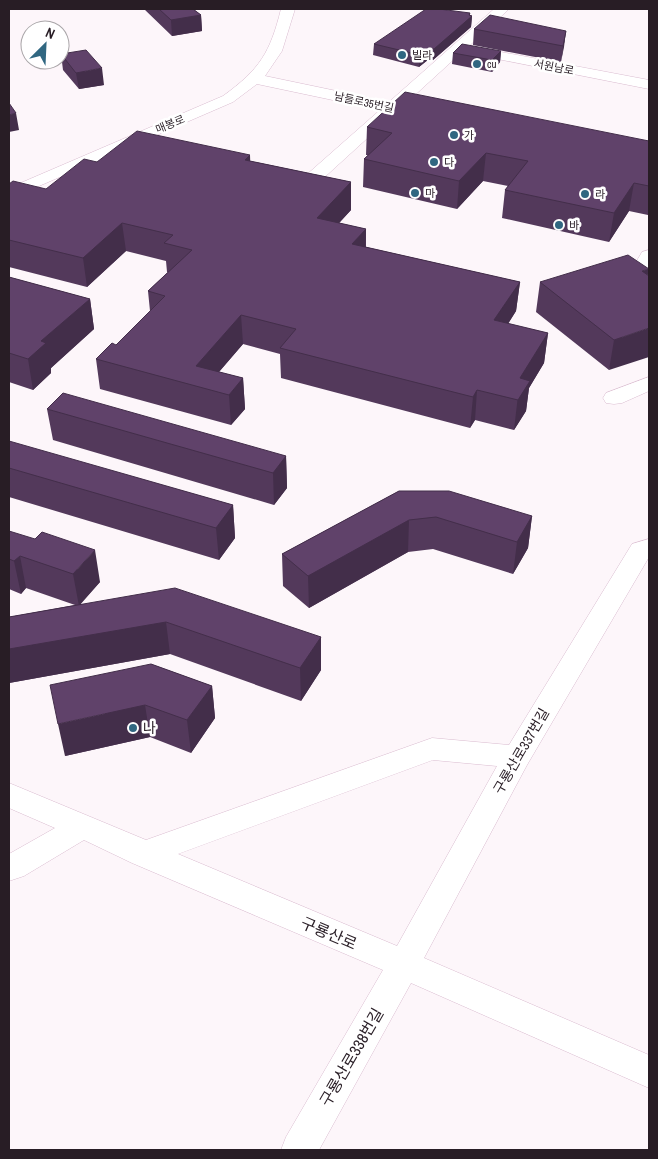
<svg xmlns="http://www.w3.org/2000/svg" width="658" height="1159" font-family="'Archivo Narrow','Noto Sans KR',sans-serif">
<rect width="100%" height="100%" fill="#fdf6fa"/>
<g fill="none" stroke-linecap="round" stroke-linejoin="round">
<g stroke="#dabcd0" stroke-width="1">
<path id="minor" d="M281,9h14l-13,42 -17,25 124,26 105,-93h15l-40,37 180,34v9l-187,-37 -58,53 24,6 2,3 -2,3 -6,2 -27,-6 -79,72 -6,1 -6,-1 -3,-4 3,-4 76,-67 -123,-26 -24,18 -224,97v-11l214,-92c37,-27 47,-43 58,-87z
M649,250v27l-15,-4 -2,-4 10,-17z
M649,377v14l-27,12 -8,1 -8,-1 -3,-5 3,-5z
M649,539v18l-122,208 -103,193 225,97v33l-238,-105 -92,167h-38l5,-13 97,-167 -251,-107 -48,-23 -60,36 -15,5v-27l46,-26 -46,-20v-25l137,57 286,-102 77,7 123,-201zM433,760l64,6 -100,180 -219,-92z"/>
</g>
<use href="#minor" fill="#fff" fill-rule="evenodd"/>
</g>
<path fill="#53395b" d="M144,9h49l8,6 1,16 -30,5z
M470,13v2l2,1 -1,11 -38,33 -4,-1 -10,8 -46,-12 1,-11z
M474,29l92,2 -5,31 -88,-17z
M501,51l-1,11 -8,10 -40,-8 1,-11z
M61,54l43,31 -25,4 -16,-19z
M367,127l282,14v73l-1,1 -19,-4 -20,31 -107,-24 3,-28 3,-4 -25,-5 -26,28 -94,-22 1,-28 4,-4h-2z
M250,161l101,21v28l-12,13 27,6v18l154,35 -4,29 -8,13 40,9 -4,30 -15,25 -3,23 -12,19 -39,-10 -5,8 -189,-50 -1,-24 -37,-10 -24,28 24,6 2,31 -14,16 -131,-36 -4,-30 20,-14 34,-34 -2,-20 20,-19h-1l-1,-11 -40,-10 -39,36 -78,-20v-83l37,5 51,-27z
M647,275l-38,95 -73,-58 4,-30z
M9,277l81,22 4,30 -43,39v5l-18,17 -24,-8z
M47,409l239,47 1,32 -13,17 -221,-65z
M9,442l224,63 2,33 -16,22 -210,-63z
M399,491l133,25 -4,32 -15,26 -80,-25 -25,3 -99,56 -26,-22 -1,-32z
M9,531l91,51 -20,22 241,33v33l-20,31 -131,-47 -161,29v-66l66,-12 -49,-17 -5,6 -12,-5z
M151,664l61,22 3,32 -24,35 -41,-16 -85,19z"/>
<path fill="#432e4a" d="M470,13v5l2,-2 -1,11 -38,33 1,-11z
M201,15l1,16 -30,5 -1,-16z
M566,31l-2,16 -3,15 2,-16z
M429,48v11l-10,8 1,-12z
M501,51l-1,11 -8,10v-12z
M102,68l2,17 -25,4 -3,-16z
M16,113l3,17 -10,2v-17z
M486,153l-3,28 -26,28 2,-28z
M250,155l1,27 -6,-22z
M351,182v28l-33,36 -1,-28z
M634,183l-5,28 -20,31 5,-29z
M122,223l4,28 -39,36 -4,-29z
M366,229l-1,28 -13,-13z
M649,269l-6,30 -1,-28z
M520,282l-4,29 -25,39 3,-30z
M90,299l4,30 -43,39v5l-18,17 -5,-31 13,-18z
M241,315l2,29 -38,44 -9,-22z
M649,328v29l-40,13 5,-30z
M548,333l-4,30 -15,25 -3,23 -12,19 6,-52z
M243,378l2,31 -14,16 -2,-30z
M477,390l-2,30 -5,8 3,-31z
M286,456l1,32 -13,17 -1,-32z
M233,505l2,33 -16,22 -3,-32z
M532,516l-4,32 -15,26 4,-32z
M409,520l-1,32 -99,56 -1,-32z
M95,550l5,32 -21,24 -6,-32z
M20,556l6,32 -5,6 -7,-33z
M166,622l4,32 -161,29v-34z
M321,637v33l-20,31 -1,-33z
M212,686l3,32 -24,35 -4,-33z
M145,705l5,32 -85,19 -7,-32z"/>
<path fill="#60426a" stroke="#432e4a" d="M159,9h34l8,6 -30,5z
M426,9h13l31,4 -1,2 3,1 -38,33 -5,-1 -9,7 -46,-11z
M490,15l76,16 -3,15 -89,-17z
M462,44l39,7 -9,9 -39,-7z
M86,50l16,18 -26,5 -15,-19z
M405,92l244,49v45l-15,-3 -20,30 -109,-23 23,-29 -42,-8 -27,28 -95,-22 28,-26 -25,-6z
M9,103l7,10 -7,2z
M137,131l113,24 -5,5 106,22 -34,36 49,11 -14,15 168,38 -26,38 54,13 -28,45 10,3 -12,19 -41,-10 -4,7 -193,-49 16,-19 -55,-14 -45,51 47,12 -14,17 -133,-36 16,-16 4,2 49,-49 -17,-5 44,-41 -28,-7 9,-8 -51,-12 -39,35 -74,-18v-56l4,-3 33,8 38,-30 13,3z
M628,255l21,14 -7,2 7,5v52l-35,12 -74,-58z
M9,277l81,22 -49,42 5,2 -18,16 -19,-6z
M63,393l223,63 -13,17 -226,-64z
M9,441l224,64 -17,23 -207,-60z
M399,491h50l83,25 -15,26 -81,-25 -27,3 -101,56 -26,-22z
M9,531l26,8 7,-7 53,18 -22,24 -53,-18 -6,5 -5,-2z
M175,588l146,49 -21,31 -134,-46 -157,27v-32z
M151,664l61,22 -25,34 -42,-15 -87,19 -8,-39z"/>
<g fill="#306781" stroke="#fff" stroke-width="2">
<circle cx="402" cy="55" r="5"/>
<circle cx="477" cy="64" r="5"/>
<circle cx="454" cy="135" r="5"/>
<circle cx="434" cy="162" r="5"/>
<circle cx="415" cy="193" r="5"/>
<circle cx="585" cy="194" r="5"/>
<circle cx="559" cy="225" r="5"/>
<circle cx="133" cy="728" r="5"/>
</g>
<g text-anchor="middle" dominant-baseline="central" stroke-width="5" stroke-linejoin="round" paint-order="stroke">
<g font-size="11" fill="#281d25" stroke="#fff" text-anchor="start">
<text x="412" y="55">빌라</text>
<text x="487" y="64">cu</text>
<text x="464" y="135">가</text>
<text x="444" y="162">다</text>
<text x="425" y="193">마</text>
<text x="595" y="194">라</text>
<text x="569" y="225">바</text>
</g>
<g font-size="11" fill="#281d25" stroke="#fff">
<text transform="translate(554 67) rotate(11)">서원남로</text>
<text transform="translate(364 102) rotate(12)">남들로35번길</text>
<text transform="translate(170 124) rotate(-22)">매봉로</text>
</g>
<g font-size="14" fill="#281d25" stroke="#fff" text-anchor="start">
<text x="143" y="728">나</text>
</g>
<g font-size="14" fill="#281d25" stroke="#fff">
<text transform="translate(521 751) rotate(-60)">구룡산로337번길</text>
</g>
<g font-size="16" fill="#281d25" stroke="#fff">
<text transform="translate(329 933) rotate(23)">구룡산로</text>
<text transform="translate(351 1057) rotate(-60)">구룡산로338번길</text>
</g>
</g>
<rect width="658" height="1159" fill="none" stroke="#281d25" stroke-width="20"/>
<g transform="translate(45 45) rotate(24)"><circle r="24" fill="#ffffff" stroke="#a9a5a8"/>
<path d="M0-4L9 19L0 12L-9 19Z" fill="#306781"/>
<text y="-8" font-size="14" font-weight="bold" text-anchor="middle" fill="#281d25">N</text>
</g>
</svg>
